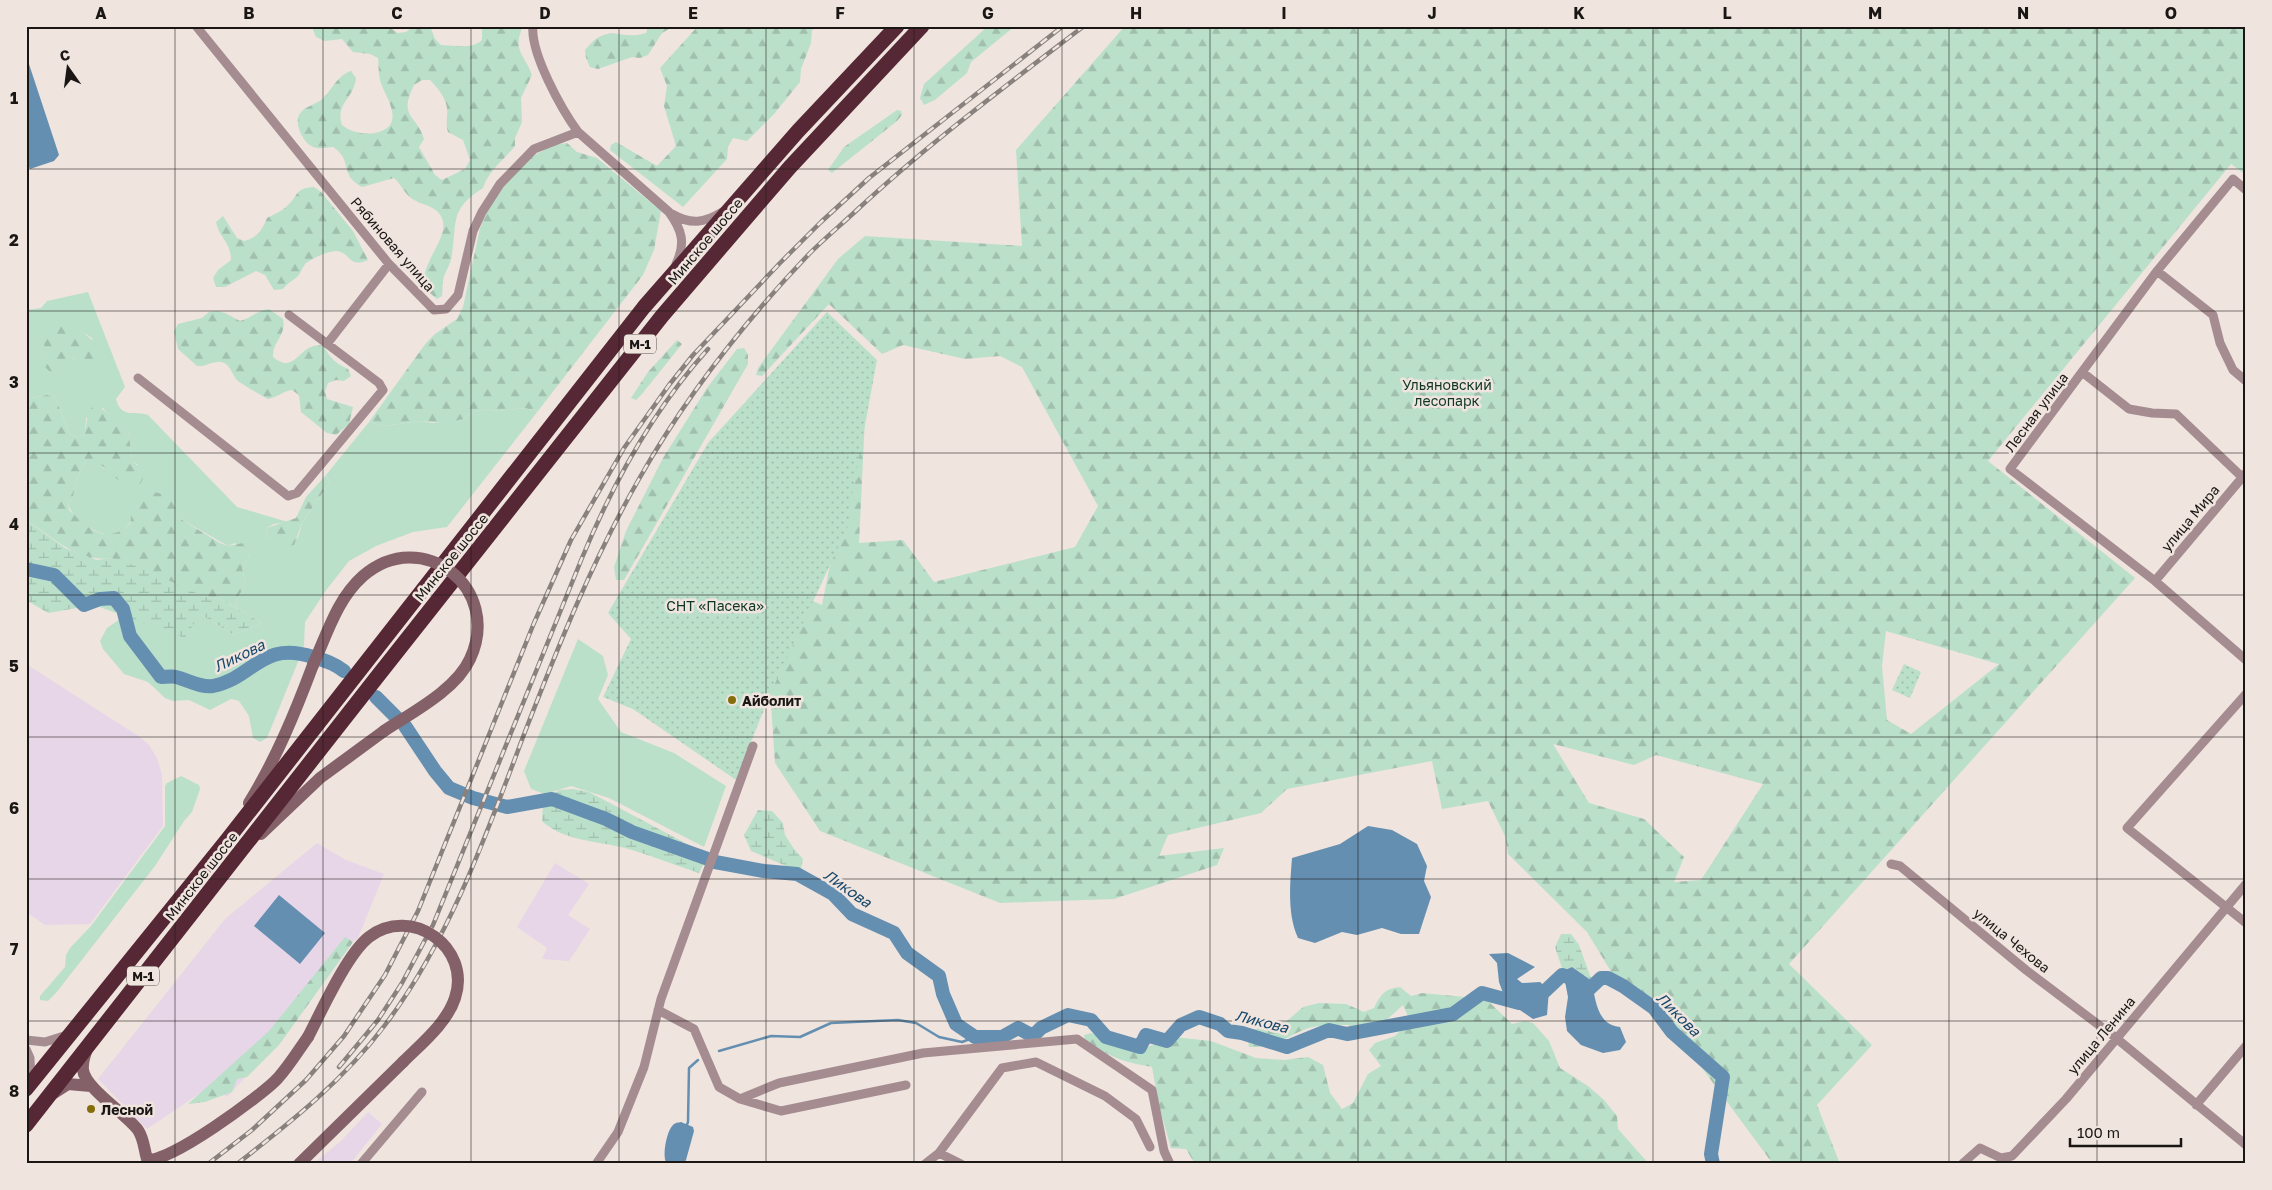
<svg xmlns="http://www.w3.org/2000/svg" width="2272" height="1190" font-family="'Golos Text',sans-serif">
<defs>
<pattern id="forest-firs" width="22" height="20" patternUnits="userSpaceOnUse" patternTransform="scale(1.25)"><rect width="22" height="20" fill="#bbe0ca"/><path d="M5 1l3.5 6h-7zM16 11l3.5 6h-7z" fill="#a0bfad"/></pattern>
<pattern id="wetland-marsh" width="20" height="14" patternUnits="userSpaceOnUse" patternTransform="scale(1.25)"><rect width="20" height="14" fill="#bbe0ca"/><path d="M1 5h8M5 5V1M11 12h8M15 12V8" fill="none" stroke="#a0bfad"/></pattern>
<pattern id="park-dots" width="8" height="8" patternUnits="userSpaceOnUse" patternTransform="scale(1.25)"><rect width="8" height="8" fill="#bbe0ca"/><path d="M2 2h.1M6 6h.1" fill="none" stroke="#a0bfad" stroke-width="1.8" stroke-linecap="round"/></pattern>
</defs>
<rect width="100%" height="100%" fill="#efe4de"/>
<path fill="#e7d6e8" d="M26,664l114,73 9,8 8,13 5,17 1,51 -73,98 -45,1 -19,-13z
M317,843l29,17 38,14 -26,64 -19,13 -76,107 -36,39 -15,-12 -65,44 -49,-50 127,-160z
M555,863l34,21 -21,31 22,14 -21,32 -27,-2 5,-11 -30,-21z
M368,1112l14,12 -29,36 -5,4h-35l28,-23z"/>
<path fill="#bbe0ca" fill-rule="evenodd" d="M88,292l37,95 -9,12c5,20 18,11 32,16l89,92 51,15 -14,2 -7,4 -1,8 14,6 18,-4 4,-15 28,-41 -4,-7 43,-53 14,4 38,-5 12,2 30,-4 10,-7 13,-3 13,2 25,-3 14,3 -91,116 -34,5 -37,14 -27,15 -22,28 -22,33 -1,23 -2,7 -35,86 -7,4 -7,-4 -4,-22 -10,-15 -8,-2 -21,11 -21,-10 -16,1 -8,-3 -17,-16 -24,-8 -21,-25 -3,-8 7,-13 13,-9 -3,-7 21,7 62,-5 34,21 28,-12 -26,-15 1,-10 9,-13 -4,-17 8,-13 -15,-12 -7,3 -49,-28 -5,-14 -40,-3c-2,7 -2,17 -5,23 -13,26 -58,-2 -61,-21l5,-6 3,-16 10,-21c10,-1 14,1 18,9l34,-4 -6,-5 -4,-30 -15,-9 -10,-13 -17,10 -1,16 -7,3 -8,-2 -15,-38 -8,-2 -21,4v-89l15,-2 6,-7zM80,330l13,9c-10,12 -21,19 -29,31l-23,-13 4,-6z
M578,639l25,17 5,19 -10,24 23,33 53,21 52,33 -22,61 -95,-49 -38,-12 -26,8 -14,-5 -7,-18z
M181,776l18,9 1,4 -8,23 -8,9 -29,45 -99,127 -8,8 -8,-1v-4l25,-29 1,-12 4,-7 21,-22 74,-100v-40l2,-3z"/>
<path fill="url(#forest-firs)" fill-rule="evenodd" d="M315,26h72l11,7 8,-1 8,-6h16l5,13 6,6c14,0 30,5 41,-5v-14h41c-11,25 1,27 9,49l-11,23 1,24 -7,16v8c-12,15 -26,24 -32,42 -33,21 -26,32 -31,66 -1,9 -5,15 -8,22 -2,7 -1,13 -2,20l-5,3 -13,-11c-1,-9 1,-18 5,-26 6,-15 23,-35 9,-50 -7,-7 -19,-8 -27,-14 -7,-5 -10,-14 -17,-20l-32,9c-24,-13 -8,-26 -29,-40 -5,0 -11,2 -16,1 -12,-1 -23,-22 -18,-33 5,-9 14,-9 22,-15 11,-9 15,-24 30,-29l5,7c-2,21 -21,25 -14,47 9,7 21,10 33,8 30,-6 14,-31 7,-47 -4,-9 -3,-19 -4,-28l-8,-4 -17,-2 -11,-13 -17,2 -9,-4 -3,-7zM422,80h8c7,7 16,18 17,28 1,9 -2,15 1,24l15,8 7,20 -5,9 -23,11 -7,-5 -16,-28 5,-8c-8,-26 -26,-21 -10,-54z
M648,26h26l-12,7 -14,22 -8,3 -8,-1 -34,12 -8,-2 -4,-9 -1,-8c24,-30 35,-8 61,-17z
M698,26h123l-9,4 -1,13 -10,26 -1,13 -26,32 -27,27 -14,-3 -5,9 -1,12 -44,48 -73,-57 1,-5 5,-3 41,24 19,-20 -12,-40 3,-20 -7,-18z
M988,26h27l-44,36 -4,11 -32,27 -11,5 -4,-7 4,-14z
M1125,26h1121v149l-15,-11 -243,297 147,117 -346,386 83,81 -55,60 23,59h-67l-125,-169 -33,-17 -28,-46 -79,-78 -3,-18 -17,-35 -46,8 -10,-48 -145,28 -26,24 -93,22 -9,21 65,-8 -7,17 -103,34 -114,4 -180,-72 -45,-68 -4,-58 -55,-40 57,-81 49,21 45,-229 -8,167 44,-3 31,42 141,-35 23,-41 -76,-139 -22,-11 -35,3 -62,-14 -21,9 -53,-50 -67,72 -6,-1 2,-7 80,-109 27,-23 157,10 -6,-96zM1886,631l112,33h1l-88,70 -24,-14 -5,-54zM1553,744l81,21 22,-10 107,29 -62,96 -27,2 10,-25 -40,-38 -55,-16z
M897,110l4,1 1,4 -5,6 -65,52 -4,-3 16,-23z
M567,143l10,9 20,6 64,53 -7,39 -11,25 -105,136 -14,-3 -25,3 -13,-2 -13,3 -10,7 -17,4 -25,-2 -38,5 -14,-4 57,-79 9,-9 22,-15 6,-12 17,-79 16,-36 33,-34 24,-13z
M314,187l7,5 32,39 15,29c-20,9 -17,-8 -32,-9 -9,0 -22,7 -30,12 -3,3 -5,9 -8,13 -5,5 -11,7 -15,13l-9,1 -9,-15 -9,-4 -31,16h-9l-3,-9 5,-8 13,-10c0,-18 -12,-22 -15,-38l7,-6 14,22 7,3c12,-2 19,-12 23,-23 7,-4 16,-7 21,-13 11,-10 7,-17 26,-18z
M269,309l14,10c4,16 -11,23 -10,38 24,20 26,-17 51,-11 5,12 13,18 24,23l3,7 -7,5 -8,-1 -8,3 -3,8 2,8 26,8 -4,17 -13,11 -9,-2 -26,-21 -2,-17 -7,-5c-9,1 -14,7 -24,9 -4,-2 -28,-16 -30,-18 -7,-7 -7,-18 -18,-19 -9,-1 -14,5 -23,4l-19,-17 -4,-18 4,-7 24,-6 7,-6 8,-1 8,2 15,8c11,-3 18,-11 29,-12z
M70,321l7,2c6,15 20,13 22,33l-6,5 -8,-1 -5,-5c-9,3 -9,8 -15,14 -11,11 -22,-1 -24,-12l4,-6c-4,-23 3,-27 25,-30z
M677,340l5,4 -40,50 -6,6 -5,-2 17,-26z
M744,348l4,7v9l-124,216h-8l-2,-13 12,-36 37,-73 44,-70 30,-39z
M47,395l8,2 15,38 8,2 7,-3 3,-23 7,-6c13,5 17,17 33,24l4,30 10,13 1,7 -4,7c-28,1 -33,-28 -53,-26l-10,21 -3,16 -5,6 1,7c15,13 28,30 49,22 5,-2 10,-4 12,-9 2,-7 0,-17 4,-23 9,-13 32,-9 40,4 3,3 4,10 5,14l41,25 8,3 15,-3 7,4v8l-8,13 4,17 -9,13 -1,10 -16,-9 -15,-2 -94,-39c-33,5 -58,-21 -85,-38v-73c5,-13 0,-33 0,-48z
M326,475l4,7 -28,41 -8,22 -7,1 -21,-10 1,-8 29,-10 10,-21z
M345,937l8,5 -74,103 -32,32 -10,2 -5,13 -27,10 -17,2 81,-73z
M1400,987l11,9 11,-3 64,6 26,25 13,-3 8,2 16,18 11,27 28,18 16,14 13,16 1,13 31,35h-454l-9,-15 -15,-1 -12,-42 -7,-39c-30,-5 -42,-10 -67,-27l-1,-5 7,-2 36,16 13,1 34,-13 37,4 45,17 28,2 24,-3 15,8 7,28 12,16 11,-6 15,-29 13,-8 -12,-16 6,-7 20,-7 15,-15 -7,-16 -22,20 -26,13 -6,-13c-15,0 -34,-1 -48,6 -24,11 -24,16 -52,16l-2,-16 40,-10 16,-14 16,-4 27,1 18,8 10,-4c6,-13 11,-20 26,-21z"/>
<path fill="url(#wetland-marsh)" d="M26,520l39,28 32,12 14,-2 31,10 63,29 15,2 42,24 -28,12 -34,-21 -15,24 -91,-33 -46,8 -22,-13z
M288,646l6,1 -2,9 -21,4 -36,23 -16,6 -12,1 -24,-3 -8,-10 4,-2 41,5 47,-30z
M411,728l20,34 10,11 14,10 -9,7 -27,-32 -15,-27z
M573,789l16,3 119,63 -9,18c-24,-8 -49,-18 -74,-25 -27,-7 -62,-7 -83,-27l1,-18 16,-13z
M758,810l14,1 11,12 2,12 9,14 9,10 -2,10 -10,-1 -40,-17 -7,-16z
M1561,934h10l8,11 13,36 -20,-14 -9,4 -8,-24z"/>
<path fill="url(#park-dots)" d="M827,312l50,48 -27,146 -1,18 -78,168 -35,88 -103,-71 -30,-12 28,-58 -23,-26 100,-170z
M1904,664l17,8 -11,26 -18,-8z"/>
<path fill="#658fb1" d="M26,55l33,100 -5,6 -24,8 -4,-8z
M1368,826l24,4 25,14 10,22 -3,15 7,16 -12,37h-18l-19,-6 -25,7 -15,-3 -27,11 -17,-5c-11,-24 -8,-54 -6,-80l48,-14z
M279,895l46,38 -25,31 -46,-38z
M1508,953l27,14 -18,12 5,4 18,-1 9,8 -2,25 -14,4 -16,-11 -10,-4 -8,-22 -2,-19 -8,-9z
M1572,967l20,14c3,18 5,44 28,46l6,15 -6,8 -17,3 -22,-8 -14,-14 -2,-14 3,-20 -5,-26z
M681,1122l12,5 1,4 -8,29 -2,4 -18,-2c-4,-7 1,-32 7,-37 3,-3 5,-2 8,-3z"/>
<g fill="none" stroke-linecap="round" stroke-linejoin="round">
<path stroke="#658fb1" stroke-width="2.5" d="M719,1051l52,-15 29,1 31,-14 67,-3 18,3 23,14 23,5 13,-5
M686,1127l2,-5 1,-54 9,-8"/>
<path stroke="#658fb1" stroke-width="14" d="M26,569l28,6 30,30 16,-6 14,-1 9,11 7,27 31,41c4,0 11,-1 15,0 12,3 25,11 37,9 41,-8 48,-46 100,-29 11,3 21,6 31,14
M376,697l20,20
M405,726l30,45 14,17 24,10 34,9 45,-8 54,20 26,13 76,27
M715,862l49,9 33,3 36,20 19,20 42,19 13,20 32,23 4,18 13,30 19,13h27l16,-9 15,8 8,-8 27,-13 23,5 15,17 34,10 6,-12 21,6 14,-16 18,-8 21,7 8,7 14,2 45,14 42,-17 18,4 106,-20 29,-21 37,10 25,-11 18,-17 16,5 8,12 15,-14h7l15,8 31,22 18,24 51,45 -12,77 2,10"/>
<path stroke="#a58c91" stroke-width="9" d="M196,26l193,238 45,46 12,-1 12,-14 15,-64 9,-19 18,-28 34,-35 44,-17
M533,26c-3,27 29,84 45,106l91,80c13,18 17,31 7,52
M2246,190l-13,-11 -76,92 -147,198 145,112 91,79
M672,214c19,11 32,9 50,-2
M2157,271l56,44 7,28 13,27 13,11
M327,344l62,-80
M2082,372l47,37 23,4 24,1 66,63
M138,378l150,118 9,-3 86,-103 -4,-7 -90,-68
M2155,581l91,-108
M2246,694l-119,134 119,95
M1891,864l9,2 126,104 90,68 130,107
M658,1010l36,19 25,58 21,12 41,12 125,-26
M26,1040l19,2 22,-7
M26,1049l4,9 1,25
M740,1099l39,-16 144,-30 154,-14 75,51 12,61 6,13
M2196,1105l50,-59
M939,1153l22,11
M361,1164l61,-72
M596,1164l22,-32 26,-65 17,-68 92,-253
M925,1164l14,-11 63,-85 34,-6 69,34 31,23 14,28
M1962,1164l18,-16 21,10 11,-2 54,-57 180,-215"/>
<path stroke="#846169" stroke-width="12" d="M249,803c27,-44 46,-90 64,-138
M261,834l59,-56 64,-47
M88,1047c-3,7 -6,15 -5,23 2,18 43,44 55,60 6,9 6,19 9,29 17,8 117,-65 131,-81 11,-12 20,-27 30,-41
M54,1093l14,-9 23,2
M299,1164l104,-102"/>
<path stroke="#562835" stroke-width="15" d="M26,1089l201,-249 417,-533 154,-176 99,-105
M26,1125l351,-448 285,-361 128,-149 132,-141"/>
<g stroke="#88817d" stroke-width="4.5">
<path id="rail" d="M339,1067l39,-47 24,-37 31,-58 149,-367c31,-75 72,-149 126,-209
M208,1164l44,-34 54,-50 38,-44 41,-61 33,-64 116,-288 37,-83 53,-92 45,-63 24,-30 87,-92 41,-41 48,-44 194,-152
M237,1164c54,-42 107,-84 148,-139 64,-85 101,-189 138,-288 34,-88 69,-176 116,-258 47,-83 105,-157 171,-226 15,-15 32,-29 48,-44 71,-66 149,-124 226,-183"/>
</g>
<use href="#rail" stroke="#efe4de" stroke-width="2.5" stroke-dasharray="8" stroke-linecap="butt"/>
<path stroke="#846169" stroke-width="12" d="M313,665c14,-31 24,-66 50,-89 59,-51 140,12 107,83 -14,31 -59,54 -86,72
M308,1037c13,-25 39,-83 61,-100 42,-32 103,10 86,61 -8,25 -34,46 -52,64"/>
</g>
<path fill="none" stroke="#1a1614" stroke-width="1" stroke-opacity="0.55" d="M175,26v1138M323,26v1138M471,26v1138M619,26v1138M766,26v1138M914,26v1138M1062,26v1138M1210,26v1138M1358,26v1138M1506,26v1138M1653,26v1138M1801,26v1138M1949,26v1138M2097,26v1138M26,169h2220M26,311h2220M26,453h2220M26,595h2220M26,737h2220M26,879h2220M26,1021h2220"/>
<g fill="#846e0c" stroke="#efe4de" stroke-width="2">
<circle cx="732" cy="700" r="5"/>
<circle cx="91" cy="1109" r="5"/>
</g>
<g text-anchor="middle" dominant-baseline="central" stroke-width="5" stroke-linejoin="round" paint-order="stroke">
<g fill="#efe4de" stroke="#5a5451" stroke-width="1">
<rect x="624" y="334.5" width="32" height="19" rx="4"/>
<rect x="127" y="966.5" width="32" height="19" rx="4"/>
</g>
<g font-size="12" font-weight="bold" fill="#1a1614">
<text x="640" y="344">М-1</text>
<text x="143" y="976">М-1</text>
</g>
<g font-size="14" fill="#1a1614" stroke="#efe4de">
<text transform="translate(705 241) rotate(-50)">Минское шоссе</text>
<text transform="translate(393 244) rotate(49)">Рябиновая улица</text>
<text transform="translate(2036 412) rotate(-53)">Лесная улица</text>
<text transform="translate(2190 518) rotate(-50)">улица Мира</text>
<text transform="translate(451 557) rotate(-51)">Минское шоссе</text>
<text transform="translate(201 876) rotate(-52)">Минское шоссе</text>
<text transform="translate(2012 940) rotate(39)">улица Чехова</text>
<text transform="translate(2101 1035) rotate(-50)">улица Ленина</text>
</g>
<g font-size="14" fill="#0c3723" stroke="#efe4de">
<text x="1447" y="384">Ульяновский<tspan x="1447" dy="16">лесопарк</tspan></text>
<text x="715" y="605">СНТ «Пасека»</text>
</g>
<g font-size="14" font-weight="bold" fill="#1a1614" stroke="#efe4de" text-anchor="start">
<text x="742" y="700">Айболит</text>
<text x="101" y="1109">Лесной</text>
</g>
<g font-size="15" font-style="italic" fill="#16476a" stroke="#efe4de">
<text transform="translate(239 655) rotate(-26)">Ликова</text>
<text transform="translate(848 888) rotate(35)">Ликова</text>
<text transform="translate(1679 1014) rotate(45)">Ликова</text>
<text transform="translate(1262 1021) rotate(14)">Ликова</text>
</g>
</g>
<rect width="2272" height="1190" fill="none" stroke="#efe4de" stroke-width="55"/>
<g transform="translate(68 68) rotate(346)" stroke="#efe4de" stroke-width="4" paint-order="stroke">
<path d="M0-4L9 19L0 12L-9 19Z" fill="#1a1614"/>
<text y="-8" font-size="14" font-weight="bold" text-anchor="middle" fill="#1a1614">С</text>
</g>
<path d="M2070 1138v8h111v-8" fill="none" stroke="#1a1614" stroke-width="2.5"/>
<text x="2077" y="1138" font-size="15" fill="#1a1614" stroke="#efe4de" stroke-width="4" paint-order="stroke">100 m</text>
<rect x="28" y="28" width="2216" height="1134" fill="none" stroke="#1a1614" stroke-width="2"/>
<g font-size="16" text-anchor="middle" font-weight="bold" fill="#1a1614">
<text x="101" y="19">A</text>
<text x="249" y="19">B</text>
<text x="397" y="19">C</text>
<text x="545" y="19">D</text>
<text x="693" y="19">E</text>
<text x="840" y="19">F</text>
<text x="988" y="19">G</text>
<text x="1136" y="19">H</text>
<text x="1284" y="19">I</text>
<text x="1432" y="19">J</text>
<text x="1579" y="19">K</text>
<text x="1727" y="19">L</text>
<text x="1875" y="19">M</text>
<text x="2023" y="19">N</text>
<text x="2171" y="19">O</text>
<text x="14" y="104">1</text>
<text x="14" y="246">2</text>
<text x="14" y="388">3</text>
<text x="14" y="530">4</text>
<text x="14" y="672">5</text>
<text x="14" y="814">6</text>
<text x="14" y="955">7</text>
<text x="14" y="1097">8</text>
</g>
</svg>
